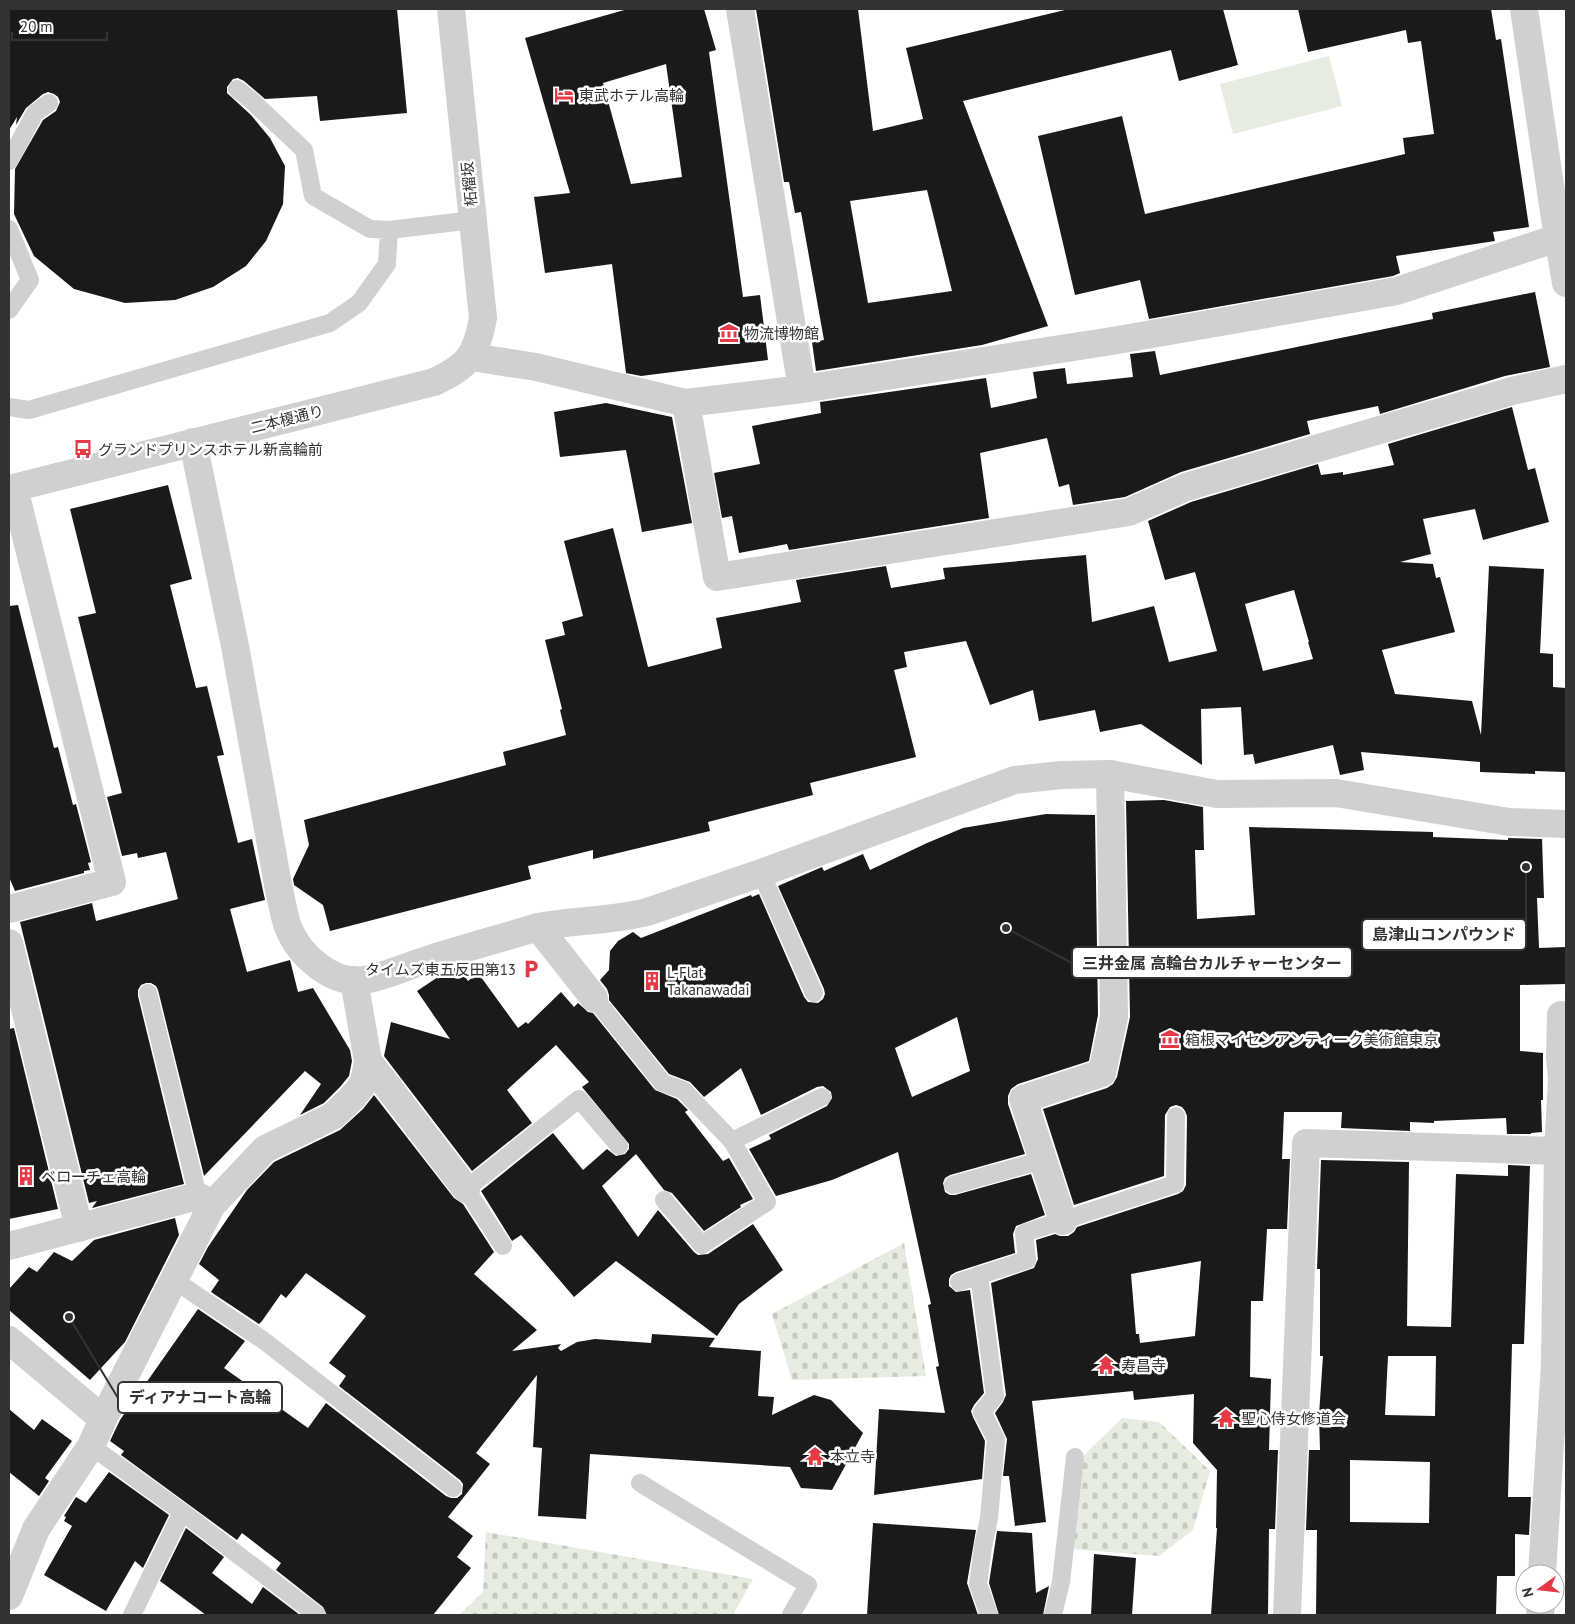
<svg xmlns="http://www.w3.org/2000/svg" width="1575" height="1624" font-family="'PT Sans','Noto Sans JP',sans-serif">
<defs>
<pattern id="cemetery-stones" width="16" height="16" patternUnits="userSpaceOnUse" patternTransform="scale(1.25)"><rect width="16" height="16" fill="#e6ecdf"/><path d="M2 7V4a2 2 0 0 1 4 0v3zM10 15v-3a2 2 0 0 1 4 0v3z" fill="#c6cbc0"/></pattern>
</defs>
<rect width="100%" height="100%" fill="#fff"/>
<path fill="url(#cemetery-stones)" d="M904,1243l22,133 -134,4 -20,-66z
M1122,1418l37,4 51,49 -17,59 -34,26 -89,-7 11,-91z
M486,1532l267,47 -20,36h-274l24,-23z"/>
<path fill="#e6ecdf" d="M1329,56l13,50 -109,28 -13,-50z"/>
<path fill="#1a1a1a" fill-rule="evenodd" d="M9,9h388l10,104 -87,8 -3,-25 -52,3 -21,-18 -6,-3 -5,1 -6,8v6l24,22 19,23 15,28 -2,38 -17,37 -20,25 -33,21 -38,13 -50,3 -51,-14 -40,-33 -20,-42 1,-45 28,-49 13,-9 4,-9 -2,-5 -4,-3 -6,-2 -5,2 -17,14 -10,17 1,-8 -8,13z
M628,9h76l12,41 -7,2 34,245 17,-2 8,65 -127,16 -15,-3 -14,-109 -67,9 -11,-76 36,-4 -45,-155zM666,64l16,113 -51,7 -28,-101z
M756,9h102l15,122 50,-12 -17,-71 163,-39h154l15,56 -59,16 -8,-31 -208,51 85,225 -66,19 -166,26 -4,-29 12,-2 -23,-128 -6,1 -6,-31h-5zM927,190l25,101 -84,12 -18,-102z
M1298,9h193l5,31 5,-1 28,188 -36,5 2,9 -99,15 4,17 -7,3 -244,43 -9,-39 -65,15 -37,-159 84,-20 23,98 260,-60 -2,-16 31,-4 -13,-93 -13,2 -2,-13 -98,22z
M1535,292l15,75 -45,9 -125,38 -2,-8 -71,15 3,13 -129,38 -56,25 -52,8 -4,-21 -10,3 -12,-49 -67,15 9,65 -200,32 -2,-6 -48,9 -7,-37 -10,2 -8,-45 46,-9 -8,-38 69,-13 -1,-11 166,-24 5,30 46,-10 -4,-26 32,-4 2,16 66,-7 -3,-23 25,-3 5,24 273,-56 -1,-6z
M606,403l66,14 20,106 -50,9 -16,-82 -66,7 -6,-45z
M1512,407l16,63 7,-2 14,54 -66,18 -8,-31 -52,10 8,35 -31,8 33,2 3,14 4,-1 15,55 -73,18 13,44 77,7 9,34 8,-169 55,3 -4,84 13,1v33l13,1v84l-31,-1v3l-55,-2v-10l-119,-10 3,18 -24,5 -7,-30 -78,19 -2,-10 -9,1 -3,-48 -40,2 1,56 -61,-41 -41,8 -5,-22 -56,11 -6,-31 -43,15 -24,-64 -62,11 3,15 -13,3 22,87 -106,26 3,12 -105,27 2,9 -117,28v-9l-65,16 3,13 -201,52 -7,-26 -29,-20 -1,-6 16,-34 -5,-25 202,-55 -3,-13 63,-17 -6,-25 2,-1 -17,-69 20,-5 -3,-13 21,-6 -19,-75 49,-13 35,139 74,-19 -6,-30 85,-16 -5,-22 90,-14 5,22 54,-9 -2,-11 143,-13 6,67 62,-16 15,56 48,-11 -22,-79 -30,8 -17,-59 43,-19 127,-38 3,11 22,-3v3l51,-10 -6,-21zM1294,590l15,52h-1l5,17 -50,12 -18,-67z
M168,485l24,94 -22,6 26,103 11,-2 17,69 -7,1 21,87 14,-4 13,61 -35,9 17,63 43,-12 8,32 15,-4 37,62 2,11 -3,15 -9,11 -16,16 -24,12 21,-31 -16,-13 -101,105 -46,-186 -2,-4 -5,-3h-5l-5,2 -3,5v6l46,188 -92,24 5,-7 -8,2 -69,-281 72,-19 4,18 82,-22 -12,-47 -28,6 -1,-5 -15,3 -15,-59 15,-4 -44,-176 18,-4 -26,-104z
M18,605l36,143 4,-1 15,58 3,-1 15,58 -3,1 2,7 -6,1v2l-69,18 -6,-14v-271z
M1164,800l39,7 1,43h-9l2,69 58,-4 -6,-88 184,5v5l75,3v-2l34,1 2,59h-7l2,50 27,-1v37l-46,1v66l23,2v47h-2l1,32 -11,1v1h-24l-1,-16 -72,3v2l-24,-1v9l-69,-3 1,-16h-58l-2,47h8l-3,70h-20l-4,72h-12l-1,76 21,2 -2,71h9l-3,79h-6l-1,86h-57l6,-87h-1l1,-58 -24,-27 1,-49 -60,6 -1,-9 -101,10 14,121 -31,4 -6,-50h-6l4,-37 -12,-26 8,-11 3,-7 -15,-112 43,-15 4,-9 -2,-19 19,-6 5,2h8l6,-4 3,-5 101,-33 5,-3 3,-6 1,-69 -2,-5 -3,-4 -6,-2 -6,2 -5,8 -1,61 -90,29 -31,-96 64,-21 6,-4 4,-7 13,-60 -4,-216zM1201,1261l-6,75 -55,7 -1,-9h-3l-5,-60z
M1046,814l49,1 3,200 -9,46 -71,23 -7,5 -3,7v8l17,50 -75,21 -5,3 -2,5 2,9 5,3h5l76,-21 14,41 -29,11 -3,8 2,19 -59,19 -5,3 -2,4v7l7,6 14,-2 14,103 -10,12 -3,6 2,6 12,24 -3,38 -108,16 5,-86 66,4 -9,-46 3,-1 -11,-61 3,-1 -33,-152 -66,28 -56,16 -27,-47 22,-10 -2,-4 58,-29 5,-8 -1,-6 -8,-6 -6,1 -56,28 -20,-47 -37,29 -14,-15 -21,-8 -60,-74v-5l-2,-6 -7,-9 9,-10 1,-19 8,-10 15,-9 8,6 110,-43 1,2 7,-3 45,103 4,5 10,1 5,-4 2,-5 -1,-5 -46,-103 44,-19 2,4 39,-17 7,16 57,-27 36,-15zM957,1017l13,54 -58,26 -17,-49z
M458,967l10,14 10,-8 40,55 8,-6 2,2 33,-32 13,15 4,-4 10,9 5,1 62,77 22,9 11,11 -3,2 38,49 6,-3 24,41 -13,6 1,2 -37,24 -32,-38 -8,-3 -28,-36 -34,32 36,51 20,-27 36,42 4,3 10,-1 45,-30 30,46 -44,34 -22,32 -101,-75 -42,36 -53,-62 -9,6 -31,-50 72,-58 30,37 24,-21 9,7 9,-2 4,-5v-5l-47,-57 7,-5 -33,-37 -49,45 25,33 -60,48 -88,-115 7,-34 59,17 -33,-48 33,-22z
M14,1028l44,181 -49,10v-190z
M374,1095l80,103 9,6 31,48 -20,22 63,56 -25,21 49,-7 -3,4 3,3 16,-9 18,-3 56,4 1,-9 63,4 -6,9 52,4 -3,45 16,1 -2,18 42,-20 17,5 32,33 -31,57 -31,-2 -11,-21 -200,-13 -4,65 -48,-3 4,-68 -9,-1 4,-72 -61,78 14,11 -42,53 25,19 -16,21 14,11 -38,47h-106l-4,-8 -47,-37 5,-7 -39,-30 -5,7 -116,-85 3,-4 -14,-10 10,-21 78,-111 47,32 -21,27 84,60 18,-25 120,93 5,2h6l5,-4 1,-10 -3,-4 -121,-94 7,-10 -17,-13 37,-47 -60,-43 -20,25 -5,-4 -19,27 -3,3 -48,-32 8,-12 -20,-16 9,-17 39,-57 27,-28 66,-32 23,-21z
M1321,1160l88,2 -2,164 44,1 5,-153 52,2v-11l22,1 -6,178h-12l-4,153h23l-2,38 -14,-1v42h-18l-1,39h-180l1,-85h-11l3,-80h11l-1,-35 4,-59h-3v-87h-3zM1388,1356h48l-1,60 -50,-1zM1350,1460l80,2 -1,61 -79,-1z
M175,1218l4,17 -54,107 -35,38 -81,-70v-21l20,-22 8,5 17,-20 18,9 22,-21z
M9,1409l25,21 8,-11 30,22 -27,37 4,3 -10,15 -30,-24z
M109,1472l60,43 -26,53 -8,-7 -29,50 -62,-36 28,-49 -8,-5 2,-4 -2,-1 12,-19 10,6z
M873,1523l103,7 -9,53 11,32h-111z
M186,1528l38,29 -12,16 40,31 11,-17 37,28h-94l-46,-34z
M997,1531l35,2 4,60 13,-7 -6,29h-44l-10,-32z
M1094,1554l42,4 -4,57h-41z"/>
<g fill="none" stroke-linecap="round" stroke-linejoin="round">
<path stroke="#d0d0d0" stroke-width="18" d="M237,89l14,11 53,50 9,46 57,33 19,1 84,-10
M9,161l26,-48 14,-10
M9,229l21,51 -21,30
M9,407l20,3 301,-87 29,-20 28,-39 2,-34
M761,873l53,120
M148,993l50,203
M594,998l69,85 20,7 49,51
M953,1185l90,-25
M664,1200l38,45 65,-43 -35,-61 90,-44
M503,1246l-37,-57 113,-90 40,47
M979,1275l16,121 -13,16 14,27 -7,79 -6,29 -5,37 11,31
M174,1280l89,60 190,148
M959,1282l68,-22 -3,-27 151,-49 1,-68
M91,1446l91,66 135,103
M640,1483l168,102 -17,30
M132,1615l50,-103
M1053,1615l8,-33 14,-125"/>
<path stroke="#d0d0d0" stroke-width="28" d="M740,9l62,380
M1524,9l31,210 11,64
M471,357l65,10 150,36 116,-14 310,-48 285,-50 169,-56
M686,403l31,174 412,-65 57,-25 326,-96 54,-12
M9,909l103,-27 -98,-394
M538,927l56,71
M9,943l70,285
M1561,1015l-1,42 2,22
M368,1061l98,128
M1063,1221l-40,-122 79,-26 12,-56 -4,-243
M9,1246l189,-50 14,9
M9,1340l94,79
M9,1596l27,-67 55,-83 12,-27 109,-214 53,-56 68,-33 19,-18 12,-15 4,-22 -14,-81
M1287,1615l19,-472 252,8"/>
<path stroke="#d0d0d0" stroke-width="28" d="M193,442l42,204 44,244c3,12 5,26 9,37 11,28 44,58 76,53 20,-3 38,-12 57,-18 39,-13 78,-23 117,-35 36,-7 74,-6 109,-15l114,-39 254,-93 46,-5 49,-1 107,20 119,-1 173,29 57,2
M9,489l425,-107c34,-16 42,-26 49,-64l-32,-309
M1542,1574l13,-211 3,-212 4,-72 4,-6
M1540,1615l1,-11"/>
</g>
<defs>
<g id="hotel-bare" transform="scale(1.5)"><path d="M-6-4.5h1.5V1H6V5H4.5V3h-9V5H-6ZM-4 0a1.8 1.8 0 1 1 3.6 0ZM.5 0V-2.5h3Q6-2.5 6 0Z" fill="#e63946" stroke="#fff" stroke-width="2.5" paint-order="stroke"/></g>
<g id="museum-bare" transform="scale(1.5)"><path d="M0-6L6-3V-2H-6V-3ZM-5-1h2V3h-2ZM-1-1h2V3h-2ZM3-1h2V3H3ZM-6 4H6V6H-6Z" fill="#e63946" stroke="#fff" stroke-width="2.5" paint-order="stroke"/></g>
<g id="bus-bare" transform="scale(1.5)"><path d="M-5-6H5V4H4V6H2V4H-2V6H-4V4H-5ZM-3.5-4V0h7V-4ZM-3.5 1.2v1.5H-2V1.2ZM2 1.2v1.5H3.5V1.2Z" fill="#e63946" stroke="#fff" stroke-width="2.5" paint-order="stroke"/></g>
<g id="parking-bare" transform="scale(1.5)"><path d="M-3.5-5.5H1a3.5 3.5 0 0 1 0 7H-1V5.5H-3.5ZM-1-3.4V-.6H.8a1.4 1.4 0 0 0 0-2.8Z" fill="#e63946" stroke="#fff" stroke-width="2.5" paint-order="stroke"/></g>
<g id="building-bare" transform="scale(1.5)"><path d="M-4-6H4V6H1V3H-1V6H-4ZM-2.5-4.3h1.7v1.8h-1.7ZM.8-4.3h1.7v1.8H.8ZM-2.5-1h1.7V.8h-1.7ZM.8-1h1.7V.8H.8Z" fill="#e63946" stroke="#fff" stroke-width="2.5" paint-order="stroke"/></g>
<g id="temple-bare" transform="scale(1.5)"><path d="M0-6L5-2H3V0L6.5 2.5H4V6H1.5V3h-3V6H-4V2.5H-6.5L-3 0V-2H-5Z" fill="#e63946" stroke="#fff" stroke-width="2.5" paint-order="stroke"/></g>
</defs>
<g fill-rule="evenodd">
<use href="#hotel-bare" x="564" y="95"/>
<use href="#museum-bare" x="729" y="333"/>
<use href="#bus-bare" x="83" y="449"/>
<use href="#parking-bare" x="531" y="969"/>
<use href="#building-bare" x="652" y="981"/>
<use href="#museum-bare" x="1170" y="1039"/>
<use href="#building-bare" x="26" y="1176"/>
<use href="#temple-bare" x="1106" y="1365"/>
<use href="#temple-bare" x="1226" y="1418"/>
<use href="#temple-bare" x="815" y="1456"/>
</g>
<g text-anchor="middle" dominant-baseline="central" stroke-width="5" stroke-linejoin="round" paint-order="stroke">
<g font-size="15" fill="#333" stroke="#fff" text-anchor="start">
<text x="579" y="95">東武ホテル高輪</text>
<text x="744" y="333">物流博物館</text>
<text x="98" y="449">グランドプリンスホテル新高輪前</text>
<text x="516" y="969" text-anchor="end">タイムズ東五反田第13</text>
<text x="667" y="972">L-Flat<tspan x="667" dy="17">Takanawadai</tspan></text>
<text x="1185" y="1039">箱根マイセンアンティーク美術館東京</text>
<text x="41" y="1176">ベローチェ高輪</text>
<text x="1121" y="1365">寿昌寺</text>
<text x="1241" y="1418">聖心侍女修道会</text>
<text x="830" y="1456">本立寺</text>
</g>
<g font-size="15" fill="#333" stroke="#fff">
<text transform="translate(469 184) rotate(-96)">柘榴坂</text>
<text transform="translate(287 419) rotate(-14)">二本榎通り</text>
</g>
</g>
<path fill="none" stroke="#333" stroke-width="2" d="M1526 867L1526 934M1006 928L1072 963M69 1317L118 1398"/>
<g fill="#333" stroke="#fff" stroke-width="2">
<circle cx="1526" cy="867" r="5"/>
<circle cx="1006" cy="928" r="5"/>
<circle cx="69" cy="1317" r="5"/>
</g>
<g fill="#fff" stroke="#333" stroke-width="2">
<rect x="1362" y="919" width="164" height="31" rx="5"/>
<rect x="1072" y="947" width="280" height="31" rx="5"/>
<rect x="118" y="1382" width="164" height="31" rx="5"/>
</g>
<g font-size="16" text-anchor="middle" font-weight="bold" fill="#333">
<text x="1444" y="940">島津山コンパウンド</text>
<text x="1212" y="969">三井金属 高輪台カルチャーセンター</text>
<text x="200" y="1403">ディアナコート高輪</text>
</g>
<rect width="1575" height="1624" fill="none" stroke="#333333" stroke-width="20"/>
<g transform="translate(1540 1589) rotate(255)"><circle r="24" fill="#ffffff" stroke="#adadad"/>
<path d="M0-4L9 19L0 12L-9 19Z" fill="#e63946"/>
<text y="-8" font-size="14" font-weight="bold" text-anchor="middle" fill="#333333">N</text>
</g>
<path d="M12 32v8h95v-8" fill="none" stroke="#333333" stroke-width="2.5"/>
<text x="20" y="32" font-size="15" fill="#333333" stroke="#ffffff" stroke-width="4" paint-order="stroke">20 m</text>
</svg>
